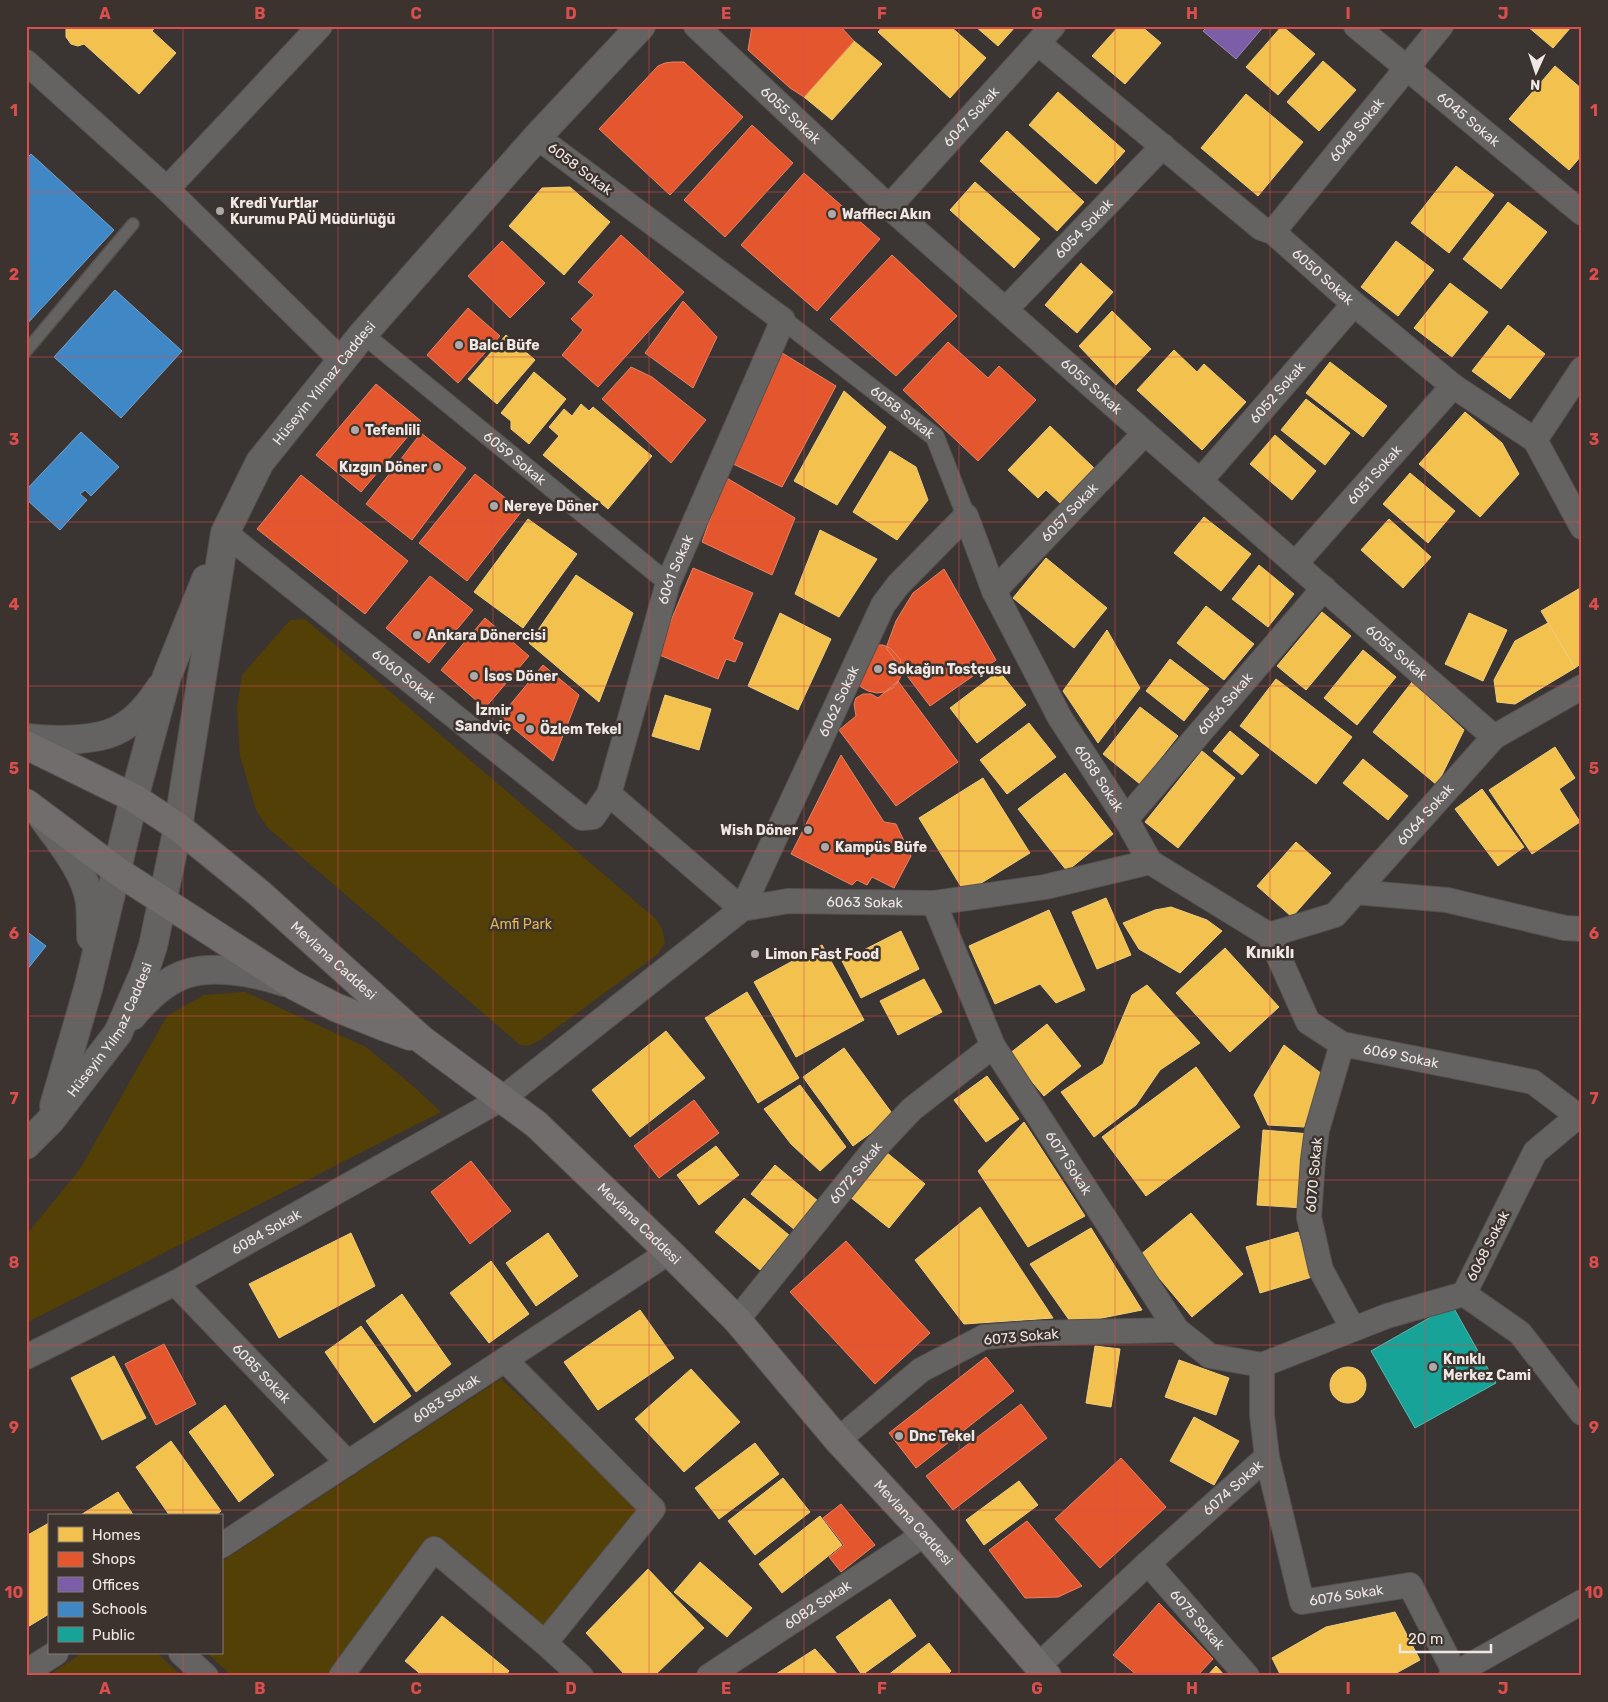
<svg xmlns="http://www.w3.org/2000/svg" width="1608" height="1702" font-family="Rubik,sans-serif">
<rect width="100%" height="100%" fill="#3a3432"/>
<path fill="#534007" d="M305,619l351,300 6,10 3,14 -7,11 -118,86 -11,6 -9,-1 -253,-218 -11,-17 -16,-54 -3,-49 5,-32 48,-55z
M245,992l121,55 47,39 28,26 -415,211v-88l54,-66 87,-153 37,-21z
M501,1379l140,130 -97,121 -111,-94 -108,140h-93l-25,-23h14v-91z
M82,1653h75l25,23h-134z"/>
<path fill="#f2c14e" stroke="#f1cc7b" d="M65,26h91l-4,5 24,22 -37,41 -55,-50 -6,2 -7,-2 -5,-7v-9z
M883,26h67l36,32 -36,40 -72,-66z
M975,26h41l-18,20z
M1119,26h22l20,17 -36,41 -33,-28z
M1282,26l33,28 -37,41 -32,-28z
M1527,26h45l-19,22z
M854,41l28,23 -50,56 -28,-23z
M1323,61l33,29 -37,41 -32,-29z
M1555,66l27,23v66l-13,15 -60,-51z
M1058,92l67,59 -29,33 -67,-59z
M1246,94l57,48 -45,54 -57,-48z
M1007,131l77,71 -27,29 -77,-70z
M1456,166l38,29 -45,58 -38,-30z
M975,182l65,57 -26,29 -64,-58z
M570,187l40,35 -46,53 -55,-49 33,-38z
M1508,202l39,30 -46,57 -38,-30z
M1396,241l38,29 -36,46 -37,-29z
M1081,263l32,29 -36,41 -32,-28z
M1450,283l38,29 -36,45 -38,-29z
M1112,311l39,38 -35,36 -37,-39z
M1508,325l37,29 -35,45 -38,-28z
M506,335l29,25 -38,44 -29,-25z
M1174,350l23,22 7,-8 42,38 -44,48 -65,-60z
M1330,362l57,44 -24,31 -57,-44z
M534,372l32,27 -37,45 -18,-15v-8l-10,-8z
M844,391l42,36 -49,78 -43,-24z
M1306,399l44,34 -25,32 -44,-35z
M581,404l8,7 4,-4 59,49 -44,53 -65,-54 16,-19 -10,-9 15,-18 8,7z
M1465,412l37,31 17,31 -39,43 -61,-53z
M1050,426l44,42 -34,35 -14,-13 -8,8 -30,-28z
M1275,435l41,36 -24,29 -42,-36z
M890,451l26,16 12,33 -31,40 -44,-28z
M1410,473l45,38 -27,32 -45,-39z
M1204,517l47,37 -30,37 -47,-38z
M528,519l49,35 -54,74 -49,-36z
M1389,519l42,38 -28,31 -42,-38z
M820,530l57,29 -38,58 -44,-23z
M1046,558l61,50 -33,40 -61,-50z
M1259,565l35,29 -26,33 -36,-28z
M576,575l57,38 -34,89 -70,-59z
M1582,587v76l-7,5 -34,-57z
M1206,606l48,38 -30,36 -47,-37z
M1322,612l29,24 -45,54 -29,-24z
M780,613l51,26 -33,71 -50,-24z
M1469,613l38,17 -24,51 -38,-17z
M1548,623l27,45 -60,36 -18,-2 -3,-22 21,-39z
M1107,630l33,58 -42,55 -35,-52z
M1363,650l33,27 -39,48 -33,-27z
M1170,659l39,30 -25,32 -38,-30z
M999,671l27,34 -49,38 -27,-35z
M1276,679l76,58 -36,47 -76,-58z
M1412,682l52,48 -27,55 -64,-53z
M665,695l46,14 -12,41 -47,-14z
M1140,707l38,29 -38,48 -37,-30z
M1029,723l27,34 -49,37 -27,-34z
M1230,731l29,24 -17,20 -29,-24z
M1555,747l20,31 -16,11 21,33 -48,32 -43,-64z
M1202,751l33,27 -57,70 -33,-26z
M1363,759l45,37 -20,24 -45,-37z
M1065,773l48,61 -46,37 -49,-62z
M983,778l47,75 -65,40 -46,-75z
M1482,789l42,58 -26,19 -43,-57z
M1296,842l35,31 -39,44 -35,-31z
M1106,898l25,57 -34,14 -25,-57z
M1171,907l36,13 15,11 -42,42 -41,-24 -16,-26 32,-13z
M1049,910l36,80 -29,13 -16,-19 -45,20 -26,-58z
M901,931l18,38 -58,29 -19,-37z
M822,945l42,75 -68,37 -42,-75z
M1225,948l54,59 -49,45 -54,-59z
M924,979l18,33 -44,23 -18,-34z
M1147,985l53,58 -40,27 -24,35 -42,32 -33,-45 42,-28 29,-69z
M747,992l52,86 -41,25 -53,-85z
M1047,1024l34,42 -37,30 -35,-42z
M666,1031l39,47 -75,59 -38,-47z
M1284,1045l38,29 -18,53 -36,-2 -14,-30z
M844,1048l50,68 -41,30 -50,-69z
M1196,1067l44,60 -94,69 -44,-59z
M987,1076l32,43 -33,23 -32,-42z
M800,1085l46,62 -26,24 -29,-27 -27,-35z
M1024,1122l61,94 -57,31 -50,-76z
M1263,1130l47,4 -6,74 -47,-3z
M716,1146l23,29 -40,30 -22,-30z
M886,1152l39,32 -36,44 -39,-31z
M775,1165l43,36 -23,29 -44,-36z
M744,1198l45,37 -29,35 -45,-38z
M980,1207l73,111 -89,6 -49,-64z
M1191,1213l52,61 -51,43 -52,-62z
M1091,1228l51,82 -70,14 -42,-60z
M1298,1232l14,45 -52,16 -14,-46z
M351,1233l24,53 -96,52 -30,-54z
M548,1233l30,43 -42,30 -30,-43z
M491,1261l38,53 -40,29 -39,-50z
M402,1294l49,70 -35,28 -50,-71z
M640,1310l34,48 -76,52 -34,-48z
M361,1326l50,70 -37,27 -49,-71z
M1095,1346l25,3 -9,58 -25,-4z
M114,1356l32,62 -44,22 -31,-62z
M1179,1360l50,18 -13,37 -51,-18z
M1330 1385a18 18 0 1 1 36 0a18 18 0 1 1-36 0Z
M691,1369l49,53 -56,50 -49,-53z
M225,1405l49,70 -35,27 -50,-70z
M1194,1417l45,24 -25,44 -44,-24z
M171,1441l50,70 -6,5h-45l-34,-49z
M755,1443l24,31 -60,45 -24,-31z
M783,1478l27,34 -55,43 -27,-34z
M1019,1481l19,24 -54,40 -18,-25z
M118,1492l16,24h-55z
M820,1516l22,29 -60,48 -23,-29z
M49,1523v91l-23,14v-92z
M700,1562l52,46 -25,29 -53,-45z
M648,1569l56,59 -50,48h-28l-40,-43z
M890,1599l26,37 -54,39 -26,-38z
M1395,1612l25,48 -29,16h-110l-9,-18 54,-31z
M442,1616l67,55 -4,5h-82l-18,-15z
M929,1643l22,28 -5,5h-59z
M815,1649l24,27h-66z
M1216,1666l9,10h-18z"/>
<path fill="#e4572e" stroke="#e78265" d="M752,26h88l14,15 -50,56 -14,-9 -42,-38z
M673,62h11l59,55 -73,78 -71,-66 59,-63 7,-3z
M752,125l41,38 -68,74 -41,-37z
M804,173l76,66 -63,72 -76,-66z
M621,235l63,57 -86,95 -36,-32 21,-25 -12,-11 23,-24 -16,-13z
M502,241l43,42 -35,35 -42,-42z
M892,255l65,61 -61,60 -66,-57z
M683,301l34,36 -24,51 -48,-35z
M468,308l32,28 -42,47 -31,-28z
M948,342l40,36 11,-12 37,34 -58,61 -75,-71z
M779,351l57,35 -54,101 -51,-24z
M631,367l21,10 54,43 -35,43 -69,-64z
M376,384l45,37 -60,71 -45,-37z
M421,433l45,35 -54,72 -46,-36z
M475,474l47,37 -55,70 -48,-38z
M301,475l107,86 -43,53 -108,-85z
M725,477l70,41 -23,57 -70,-33z
M693,568l60,25 -20,46 10,4 -8,19 -9,-3 -8,20 -61,-25z
M944,569l52,91 -66,46 -44,-58 10,-27 17,-28z
M430,576l43,34 -44,53 -43,-35z
M485,618l44,38 -44,52 -44,-38z
M875,645h8l7,3 10,11 2,8v7l-4,8 -5,6 -8,4 -8,1 -9,-2 -7,-4 -5,-7z
M543,665l36,30 -26,66 -53,-44z
M898,681l60,81 -62,44 -57,-76 17,-14 -2,-12 2,-6 7,-4h8l7,4z
M841,755l43,67 12,2 15,32 -17,32 -22,-11 -5,8 -10,-5 -5,5 -61,-31z
M694,1100l25,33 -60,45 -25,-32z
M471,1161l40,50 -41,33 -39,-52z
M846,1241l84,92 -55,51 -85,-92z
M164,1344l32,60 -40,21 -31,-61z
M986,1357l28,34 -98,77 -27,-35z
M1021,1404l26,34 -94,72 -27,-34z
M1121,1458l45,49 -66,61 -45,-49z
M841,1504l34,41 -34,27 -12,-15 15,-12 -21,-27z
M1027,1521l55,65 -24,11 -33,1 -36,-48z
M1159,1603l54,56 -16,17h-59l-25,-21z"/>
<path fill="#7b5ea7" stroke="#9e87b9" d="M1208,26h56l-28,33 -33,-28z"/>
<path fill="#3f88c5" stroke="#74a4ce" d="M31,154l83,76 -88,95v-166z
M115,290l67,61 -61,67 -67,-61z
M81,432l38,35 -28,29 -6,-6 -5,4 7,6 -27,30 -34,-31v-9z
M26,931l20,15 -20,25z"/>
<path fill="#17a398" stroke="#58b7af" d="M1452,1305l44,78 -81,45 -44,-77z"/>
<g fill="none" stroke-linecap="round" stroke-linejoin="round">
<g stroke="#56514f" stroke-width="14">
<path id="service" d="M26,351l107,-127"/>
</g>
<g stroke="#56514f" stroke-width="20">
<g id="pedestrian">
<path id="s1" d="M783,320l152,117 31,79"/>
<path id="s2" d="M363,334l305,249"/>
</g>
</g>
<g stroke="#56514f" stroke-width="26">
<g id="minor">
<path id="s3" d="M696,26l193,181 256,226 349,304"/>
<path id="s4" d="M1356,26l226,187"/>
<path id="s5" d="M1039,44l222,184 12,4 81,72 99,82 82,54 47,87"/>
<path d="M26,62l141,127 175,172"/>
<path d="M167,189l153,-163"/>
<path id="s6" d="M889,207l164,-181"/>
<path id="s7" d="M1273,232l168,-206"/>
<path id="s8" d="M1006,309l157,-163"/>
<path d="M1535,440l47,-71"/>
<path id="s9" d="M1201,480l153,-176"/>
<path id="s10" d="M225,533l357,285 11,-1 16,-23 59,-211 115,-263 -246,-183"/>
<path id="s11" d="M1296,563l157,-177"/>
<path id="s12" d="M994,591l151,-158"/>
<path d="M609,794l133,115"/>
<path id="s13" d="M1126,819l198,-231"/>
<path d="M1355,892l92,8 118,28 17,1"/>
<path id="s14" d="M934,903l59,143 184,284 33,26 52,9"/>
<path id="s15" d="M742,909l141,-304 15,-20 68,-69 28,75 66,127 66,101 24,43"/>
<path id="s16" d="M1269,935l66,-20 159,-178 88,-50"/>
<path id="s17" d="M1269,935l39,87 34,22 191,38 49,37"/>
<path d="M1342,1044l-25,86 -4,30 -4,57 12,53 32,59"/>
<path d="M1578,1116l-43,36 -71,142 56,39 62,80"/>
<path id="s18" d="M175,1283l173,180"/>
<path id="s19" d="M737,1320l140,-174 35,-37 81,-63"/>
<path id="s20" d="M26,1357l149,-74 328,-185 239,-189 46,-8 146,2 111,-16 105,-25 119,73"/>
<path d="M505,1360l148,149 -108,134"/>
<path d="M838,1440l83,-70 63,-33 51,-4 142,-3"/>
<path id="s21" d="M1267,1457l35,145 108,-17 45,88"/>
<path id="s22" d="M221,1546l448,-294"/>
<path id="s23" d="M1148,1563l99,113"/>
<path d="M181,1653l25,23"/>
<path id="s24" d="M1038,1666l110,-103 119,-106 -5,-42v-50l125,-49 77,-22"/>
<path d="M26,1672l30,-19"/>
<path d="M341,1676l93,-127 111,94 36,33"/>
<path id="s25" d="M709,1676l216,-142"/>
<path d="M1451,1676l131,-74"/>
</g>
</g>
<g stroke="#56514f" stroke-width="30">
<g id="tertiary">
<path d="M26,738c24,3 59,3 82,-4 22,-7 40,-27 52,-46"/>
<path d="M43,818c18,25 42,53 47,84 1,12 1,24 1,35"/>
<path d="M132,1016c15,-18 34,-37 57,-43 26,-8 69,0 95,9"/>
<path d="M54,1106l34,-117 46,-191 33,-122 39,-97"/>
<path id="s26" d="M26,1145l24,-24 68,-88 26,-60 9,-27 25,-119 47,-294 35,-71 103,-128 174,-197 104,-111"/>
</g>
</g>
<g stroke="#56514f" stroke-width="30">
<g id="secondary">
<path id="s27" d="M26,745l108,53 44,29 81,66 162,146 115,85 133,128 68,68 101,120 87,94 122,142"/>
<path d="M26,803l91,68 176,114 42,22 50,20 25,9"/>
</g>
</g>
<use href="#service" stroke="#656362" stroke-width="11"/>
<use href="#pedestrian" stroke="#656362" stroke-width="18"/>
<use href="#minor" stroke="#656362" stroke-width="24"/>
<use href="#tertiary" stroke="#656362" stroke-width="28"/>
<use href="#secondary" stroke="#706d6c" stroke-width="28"/>
</g>
<path fill="none" stroke="#db4e4e" stroke-width="1" stroke-opacity="0.55" d="M183,26v1490M338,26v1650M493,26v1650M649,26v1650M804,26v1650M959,26v1650M1115,26v1650M1270,26v1650M1425,26v1650M26,192h1556M26,357h1556M26,522h1556M26,686h1556M26,851h1556M26,1016h1556M26,1180h1556M26,1345h1556M26,1510h1556M183,1653v23"/>
<g fill="#afa8a6" stroke="#3d332e" stroke-width="2">
<circle cx="220" cy="211" r="5"/>
<circle cx="832" cy="214" r="5"/>
<circle cx="459" cy="345" r="5"/>
<circle cx="355" cy="430" r="5"/>
<circle cx="437" cy="467" r="5"/>
<circle cx="494" cy="506" r="5"/>
<circle cx="417" cy="635" r="5"/>
<circle cx="878" cy="669" r="5"/>
<circle cx="474" cy="676" r="5"/>
<circle cx="521" cy="718" r="5"/>
<circle cx="530" cy="729" r="5"/>
<circle cx="808" cy="830" r="5"/>
<circle cx="825" cy="847" r="5"/>
<circle cx="755" cy="954" r="5"/>
<circle cx="1433" cy="1367" r="5"/>
<circle cx="899" cy="1436" r="5"/>
</g>
<g text-anchor="middle" dominant-baseline="central" stroke-width="5" stroke-linejoin="round" paint-order="stroke">
<g font-size="14" fill="#eee7e4" stroke="#3d332e">
<text stroke="none"><textPath href="#s3" startOffset="130">6055 Sokak</textPath></text>
<text stroke="none"><textPath href="#s6" startOffset="122">6047 Sokak</textPath></text>
<text stroke="none"><textPath href="#s4" startOffset="146">6045 Sokak</textPath></text>
<text stroke="none"><textPath href="#s7" startOffset="132">6048 Sokak</textPath></text>
<text transform="translate(580 169) rotate(37)">6058 Sokak</text>
<text stroke="none"><textPath href="#s8" startOffset="112">6054 Sokak</textPath></text>
<text stroke="none"><textPath href="#s5" startOffset="368">6050 Sokak</textPath></text>
<text stroke="none"><textPath href="#s26" startOffset="839">Hüseyin Yılmaz Caddesi</textPath></text>
<text stroke="none"><textPath href="#s3" startOffset="535">6055 Sokak</textPath></text>
<text stroke="none"><textPath href="#s9" startOffset="116">6052 Sokak</textPath></text>
<text stroke="none"><textPath href="#s1" startOffset="151">6058 Sokak</textPath></text>
<text stroke="none"><textPath href="#s2" startOffset="196">6059 Sokak</textPath></text>
<text stroke="none"><textPath href="#s11" startOffset="118">6051 Sokak</textPath></text>
<text stroke="none"><textPath href="#s12" startOffset="109">6057 Sokak</textPath></text>
<text stroke="none"><textPath href="#s10" startOffset="730">6061 Sokak</textPath></text>
<text stroke="none"><textPath href="#s3" startOffset="940">6055 Sokak</textPath></text>
<text stroke="none"><textPath href="#s10" startOffset="229">6060 Sokak</textPath></text>
<text stroke="none"><textPath href="#s15" startOffset="229">6062 Sokak</textPath></text>
<text stroke="none"><textPath href="#s13" startOffset="152">6056 Sokak</textPath></text>
<text stroke="none"><textPath href="#s15" startOffset="752">6058 Sokak</textPath></text>
<text stroke="none"><textPath href="#s16" startOffset="204">6064 Sokak</textPath></text>
<text stroke="none"><textPath href="#s20" startOffset="971">6063 Sokak</textPath></text>
<text stroke="none"><textPath href="#s27" startOffset="378">Mevlana Caddesi</textPath></text>
<text stroke="none"><textPath href="#s26" startOffset="144">Hüseyin Yılmaz Caddesi</textPath></text>
<text stroke="none"><textPath href="#s17" startOffset="196">6069 Sokak</textPath></text>
<text stroke="none"><textPath href="#s14" startOffset="294">6071 Sokak</textPath></text>
<text stroke="none"><textPath href="#s19" startOffset="189">6072 Sokak</textPath></text>
<text transform="translate(1314 1175) rotate(-85)">6070 Sokak</text>
<text stroke="none"><textPath href="#s27" startOffset="782">Mevlana Caddesi</textPath></text>
<text stroke="none"><textPath href="#s20" startOffset="271">6084 Sokak</textPath></text>
<text transform="translate(1488 1246) rotate(-63)">6068 Sokak</text>
<text transform="translate(1021 1337) rotate(-5)">6073 Sokak</text>
<text stroke="none"><textPath href="#s18" startOffset="125">6085 Sokak</textPath></text>
<text stroke="none"><textPath href="#s22" startOffset="269">6083 Sokak</textPath></text>
<text stroke="none"><textPath href="#s24" startOffset="264">6074 Sokak</textPath></text>
<text stroke="none"><textPath href="#s27" startOffset="1188">Mevlana Caddesi</textPath></text>
<text stroke="none"><textPath href="#s21" startOffset="194">6076 Sokak</textPath></text>
<text stroke="none"><textPath href="#s25" startOffset="130">6082 Sokak</textPath></text>
<text stroke="none"><textPath href="#s23" startOffset="75">6075 Sokak</textPath></text>
</g>
<g font-size="14" font-weight="bold" fill="#eee7e4" stroke="#3d332e" text-anchor="start">
<text x="230" y="203">Kredi Yurtlar<tspan x="230" dy="16">Kurumu PAÜ Müdürlüğü</tspan></text>
<text x="842" y="214">Wafflecı Akın</text>
<text x="469" y="345">Balcı Büfe</text>
<text x="365" y="430">Tefenlili</text>
<text x="427" y="467" text-anchor="end">Kızgın Döner</text>
<text x="504" y="506">Nereye Döner</text>
<text x="427" y="635">Ankara Dönercisi</text>
<text x="888" y="669">Sokağın Tostçusu</text>
<text x="484" y="676">İsos Döner</text>
<text x="511" y="710" text-anchor="end">İzmir<tspan x="511" dy="16">Sandviç</tspan></text>
<text x="540" y="729">Özlem Tekel</text>
<text x="798" y="830" text-anchor="end">Wish Döner</text>
<text x="835" y="847">Kampüs Büfe</text>
<text x="765" y="954">Limon Fast Food</text>
<text x="1443" y="1359">Kınıklı<tspan x="1443" dy="16">Merkez Cami</tspan></text>
<text x="909" y="1436">Dnc Tekel</text>
</g>
<g font-size="14" fill="#e1b853" stroke="#3d332e">
<text x="521" y="924">Amfi Park</text>
</g>
<g font-size="16" font-weight="bold" fill="#eee7e4" stroke="#3d332e">
<text x="1270" y="952">Kınıklı</text>
</g>
</g>
<rect width="1608" height="1702" fill="none" stroke="#3d332e" stroke-width="55"/>
<rect x="48" y="1514" width="175" height="140" fill="#3d332e" stroke="#847b77"/>
<rect x="58" y="1527" width="25" height="15" fill="#f2c14e" stroke="#847b77"/>
<text x="92" y="1540" font-size="15" fill="#eee7e4">Homes</text>
<rect x="58" y="1552" width="25" height="15" fill="#e4572e" stroke="#847b77"/>
<text x="92" y="1564" font-size="15" fill="#eee7e4">Shops</text>
<rect x="58" y="1577" width="25" height="15" fill="#7b5ea7" stroke="#847b77"/>
<text x="92" y="1590" font-size="15" fill="#eee7e4">Offices</text>
<rect x="58" y="1602" width="25" height="15" fill="#3f88c5" stroke="#847b77"/>
<text x="92" y="1614" font-size="15" fill="#eee7e4">Schools</text>
<rect x="58" y="1627" width="25" height="15" fill="#17a398" stroke="#847b77"/>
<text x="92" y="1640" font-size="15" fill="#eee7e4">Public</text>
<g transform="translate(1536 72) rotate(183)" stroke="#3d332e" stroke-width="4" paint-order="stroke">
<path d="M0-4L9 19L0 12L-9 19Z" fill="#eee7e4"/>
<text y="-8" font-size="14" font-weight="bold" text-anchor="middle" fill="#eee7e4">N</text>
</g>
<path d="M1400 1644v8h91v-8" fill="none" stroke="#eee7e4" stroke-width="2.5"/>
<text x="1408" y="1644" font-size="15" fill="#eee7e4" stroke="#3d332e" stroke-width="4" paint-order="stroke">20 m</text>
<rect x="28" y="28" width="1552" height="1646" fill="none" stroke="#db4e4e" stroke-width="2"/>
<g font-size="16" text-anchor="middle" font-weight="bold" fill="#db4e4e">
<text x="105" y="19">A</text>
<text x="260" y="19">B</text>
<text x="416" y="19">C</text>
<text x="571" y="19">D</text>
<text x="726" y="19">E</text>
<text x="882" y="19">F</text>
<text x="1037" y="19">G</text>
<text x="1192" y="19">H</text>
<text x="1348" y="19">I</text>
<text x="1503" y="19">J</text>
<text x="14" y="116">1</text>
<text x="1594" y="116">1</text>
<text x="14" y="280">2</text>
<text x="1594" y="280">2</text>
<text x="14" y="445">3</text>
<text x="1594" y="445">3</text>
<text x="14" y="610">4</text>
<text x="1594" y="610">4</text>
<text x="14" y="774">5</text>
<text x="1594" y="774">5</text>
<text x="14" y="939">6</text>
<text x="1594" y="939">6</text>
<text x="14" y="1104">7</text>
<text x="1594" y="1104">7</text>
<text x="14" y="1268">8</text>
<text x="1594" y="1268">8</text>
<text x="14" y="1433">9</text>
<text x="1594" y="1433">9</text>
<text x="14" y="1598">10</text>
<text x="1594" y="1598">10</text>
<text x="105" y="1694">A</text>
<text x="260" y="1694">B</text>
<text x="416" y="1694">C</text>
<text x="571" y="1694">D</text>
<text x="726" y="1694">E</text>
<text x="882" y="1694">F</text>
<text x="1037" y="1694">G</text>
<text x="1192" y="1694">H</text>
<text x="1348" y="1694">I</text>
<text x="1503" y="1694">J</text>
</g>
</svg>
